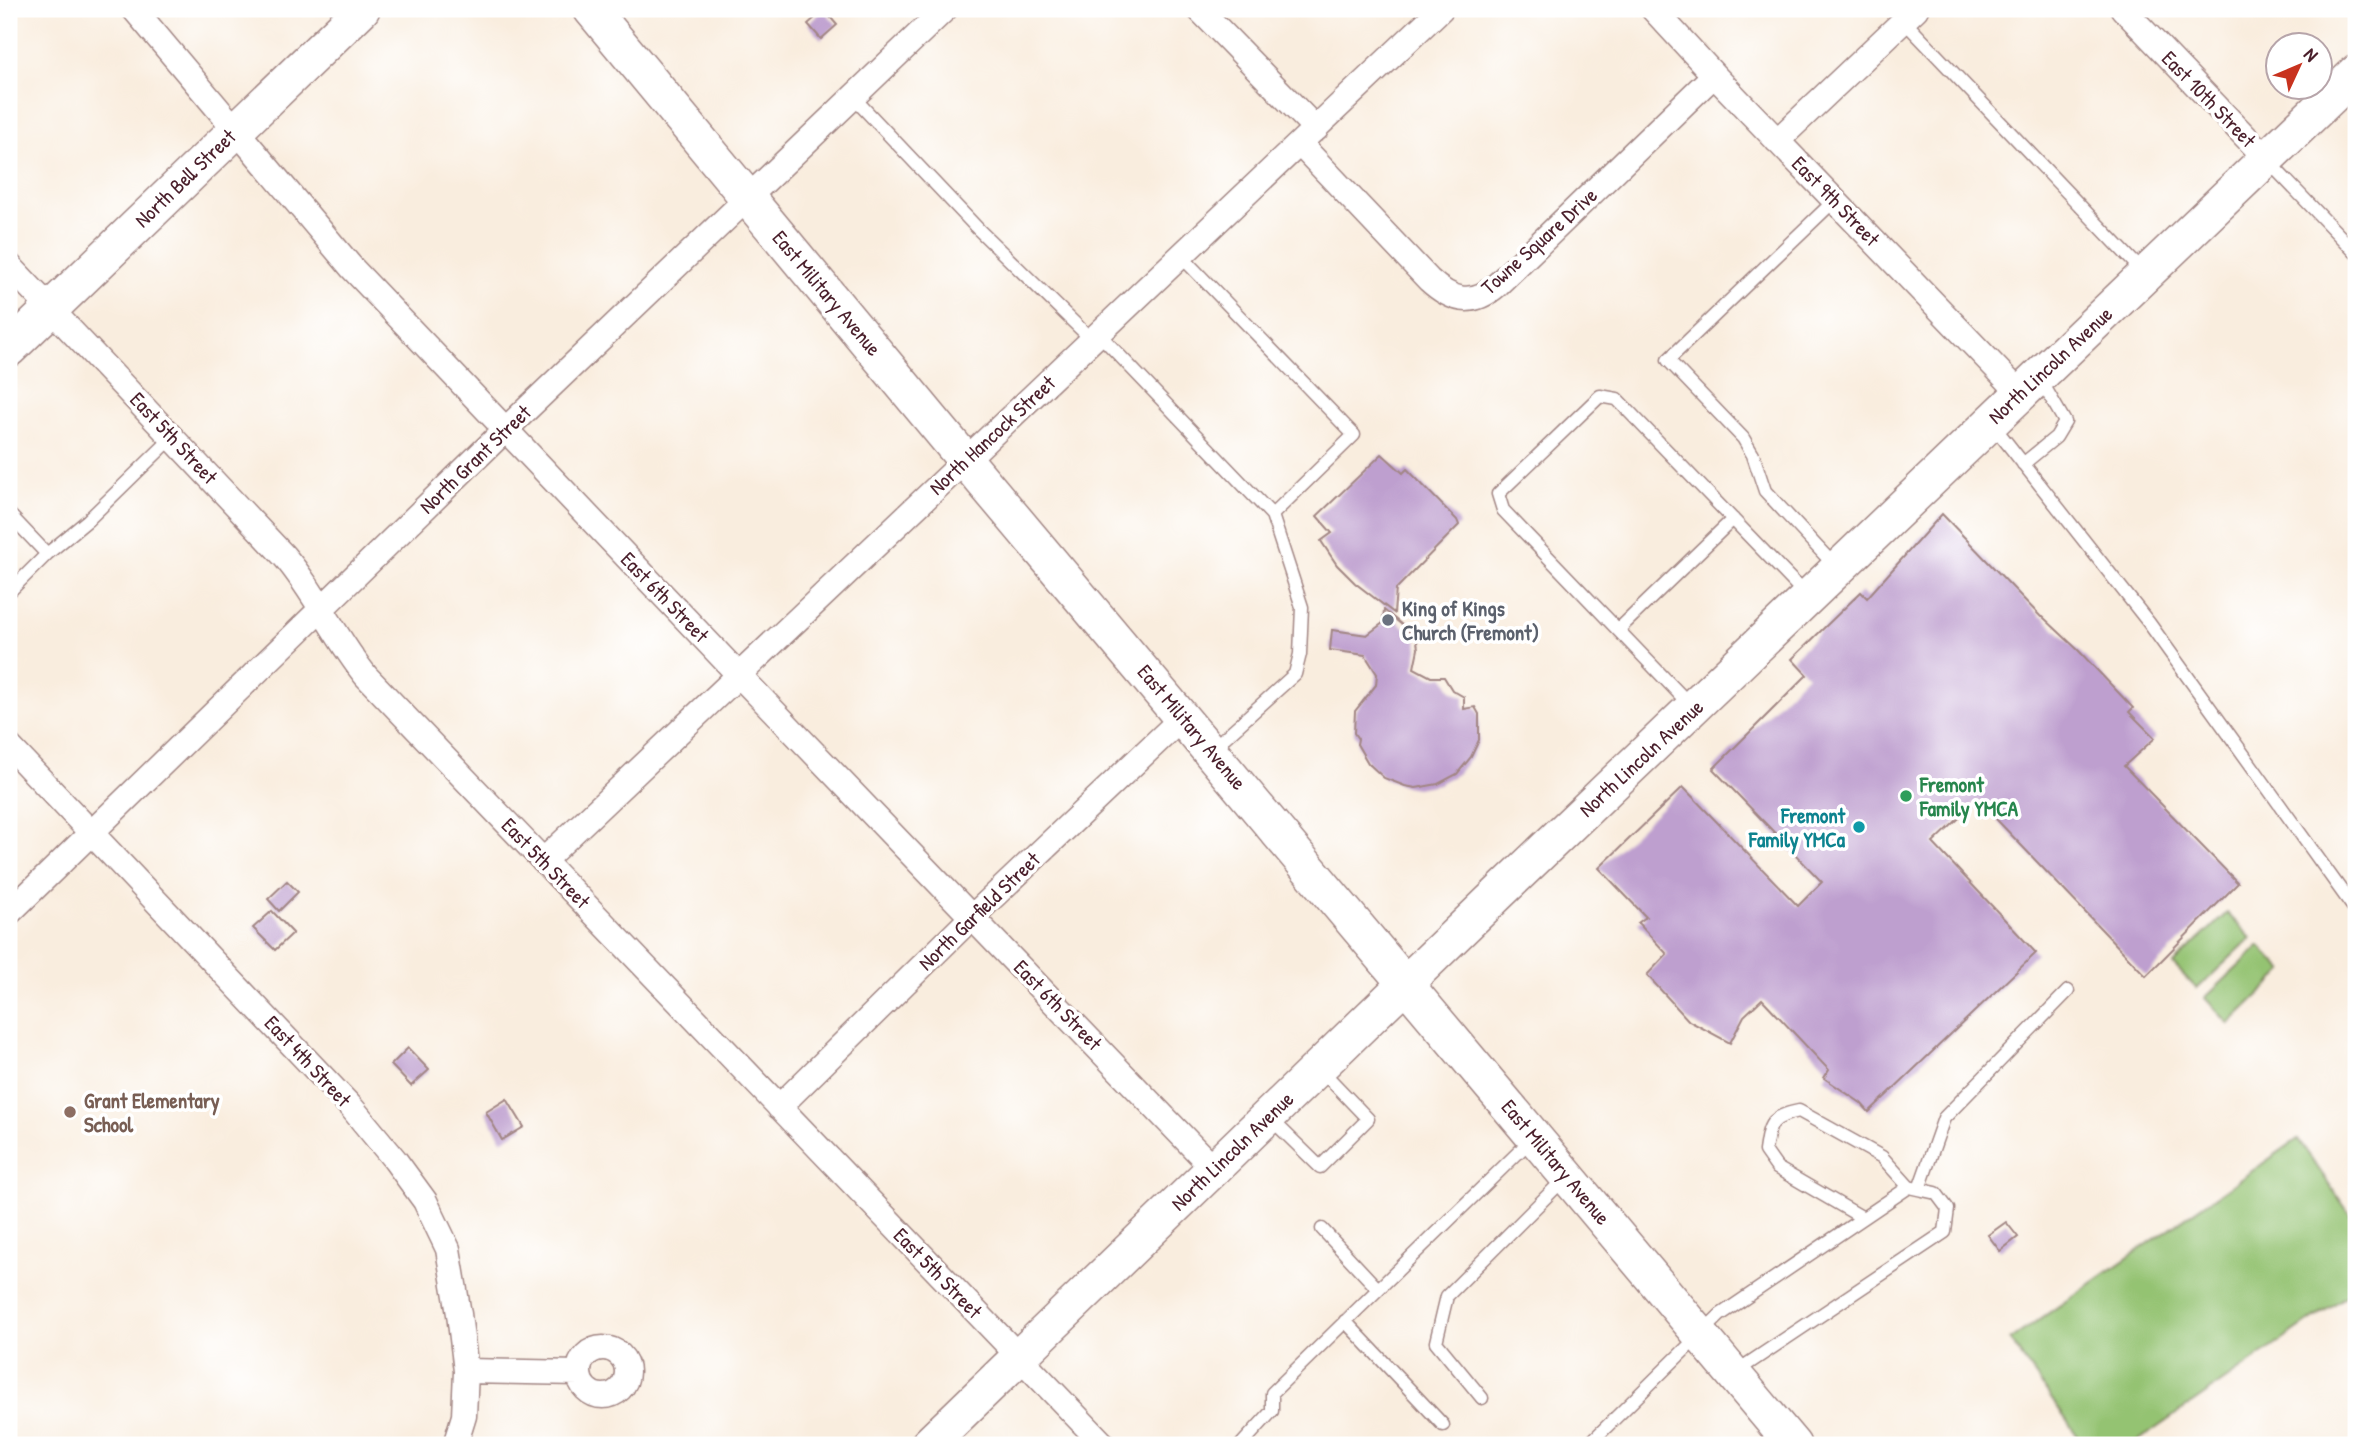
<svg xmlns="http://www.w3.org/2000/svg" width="2365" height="1454" font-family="'Patrick Hand',sans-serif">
<rect width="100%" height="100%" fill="#fff"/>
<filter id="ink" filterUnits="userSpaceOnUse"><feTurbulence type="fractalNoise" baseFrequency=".0143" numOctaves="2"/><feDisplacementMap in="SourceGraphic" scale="14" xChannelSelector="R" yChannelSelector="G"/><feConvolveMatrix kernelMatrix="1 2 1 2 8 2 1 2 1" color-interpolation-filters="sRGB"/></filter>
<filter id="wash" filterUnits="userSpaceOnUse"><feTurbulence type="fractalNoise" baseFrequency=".00686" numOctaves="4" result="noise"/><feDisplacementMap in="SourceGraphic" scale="28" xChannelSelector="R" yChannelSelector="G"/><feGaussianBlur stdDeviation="1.57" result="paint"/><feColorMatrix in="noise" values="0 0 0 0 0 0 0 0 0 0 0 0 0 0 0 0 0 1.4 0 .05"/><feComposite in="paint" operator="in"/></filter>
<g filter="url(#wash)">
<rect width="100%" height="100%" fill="#f9edde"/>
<path fill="#94c372" stroke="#6f714e" stroke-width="2" d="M2227,913l24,25 -54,51 -24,-25z
M2260,946l24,25 -55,53 -24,-26z
M2298,1139l58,84v66l-224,156h-48l-74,-105z"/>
<g id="blocks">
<path fill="#be9fcf" d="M824,10l13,15 -16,14 -13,-15z
M1382,454l21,19 4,-4 50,51 2,5 -63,64 -2,24 -39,-30 -18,-18 -16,-24 11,-8 -15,-17z
M1942,514l99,103h2l35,33 55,58 -4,4 26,26 -31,28 114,117 -92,93 -168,-176 -45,43 103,110 -167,159 -8,-9 -37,-25 5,-8 -67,-71 -18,17 -14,27 -41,-22 -42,-46 20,-21 -29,-31 8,-6 -47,-49 84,-81 115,119 24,-24 -109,-113 94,-94 -15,-16 69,-67 6,6z
M1384,610l24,20 9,11 1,8 -4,19 17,9h13l8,13 12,7v12l11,-2 4,7v26l-8,17 -14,17 -19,10 -22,4 -11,-2 -21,-8 -16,-15 -11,-19 1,-5 -4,-6 1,-22 21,-26 1,-11 -12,-19 -35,-5 2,-20 35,5 16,-12z
M287,881l11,11 -19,19 -11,-12z
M272,911l21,22 -18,17 -22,-22z
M408,1048l21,22 -18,16 -20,-21z
M507,1099l17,28 -22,13 -16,-28z
M2006,1222l12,15 -18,14 -12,-16z"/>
</g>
</g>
<g filter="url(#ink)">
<use href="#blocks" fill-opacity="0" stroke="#a28684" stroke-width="2"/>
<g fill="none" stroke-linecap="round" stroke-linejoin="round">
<g stroke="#a28684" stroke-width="15">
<path id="lane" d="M1904,21l241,253
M853,97l126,133 113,110
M2267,160l89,93
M1835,200l-167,160 75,78 10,17 12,36 70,75
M1181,256l173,179 -82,80
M1099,334l173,181 30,92 -2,47 -5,20 -84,76
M1992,424l157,199 207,288
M2023,464l33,-27 9,-15 -25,-43
M9,514l38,40
M9,592l38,-38 41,-34 85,-83
M1618,630l115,-111
M1692,707l-189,-197 -5,-16 102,-98 17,3 189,196
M1270,1118l50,49 48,-48 -47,-49
M1919,1189l25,-71 124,-127
M1863,1218l-86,-50 -12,-17c4,-27 5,-34 34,-40l83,46 27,30
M1322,1229l56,60
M1345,1321l98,104
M1482,1398l-46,-56 11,-46 118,-118
M1241,1445l31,-34v-18l260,-254
M1588,1445l132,-130 189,-128 27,6 12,16 -3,23 -211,141"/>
</g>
<g stroke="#a28684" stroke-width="27">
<path id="street" d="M134,9l218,259 386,406 476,495
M1199,9l117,120
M1653,9l61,66 306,318
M2123,9l144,150
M1777,141l139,-132
M1300,144l129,136c23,21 43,27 68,5l217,-210
M9,265l275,291c32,37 51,82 82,120l738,769
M9,746l343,362 43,52 30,41 23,48 11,65 7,57 -2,45 -9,29
M543,861l898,-852
M9,913l496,-483 440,-421
M779,1107l194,-191 210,-199
M579 1372a24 24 0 1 1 48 0a24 24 0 1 1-48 0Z
M466,1371l113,2"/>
</g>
<g stroke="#a28684" stroke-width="38">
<path id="secondary" d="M591,9l374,451 828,985
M9,349l353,-340
M928,1445l573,-554 855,-818"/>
</g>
<use href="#lane" stroke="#fff" stroke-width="12"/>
<use href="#street" stroke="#fff" stroke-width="24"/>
<use href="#secondary" stroke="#fff" stroke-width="35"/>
</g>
</g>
<circle fill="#6b7280" stroke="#fff" stroke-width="2.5" cx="1388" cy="620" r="7"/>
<circle fill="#2e9e5b" stroke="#fff" stroke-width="2.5" cx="1906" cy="796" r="7"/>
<circle fill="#0f9aa8" stroke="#fff" stroke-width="2.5" cx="1859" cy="827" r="7"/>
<circle fill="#8d6e63" stroke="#fff" stroke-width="2.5" cx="70" cy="1112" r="7"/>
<g text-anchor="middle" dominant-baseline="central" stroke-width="7" stroke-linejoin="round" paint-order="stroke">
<g font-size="21" fill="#4a1f2b" stroke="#fff">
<text transform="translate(2209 99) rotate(46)">East 10th Street</text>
<text transform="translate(185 178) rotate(-44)">North Bell Street</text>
<text transform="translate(1836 201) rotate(46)">East 9th Street</text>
<text transform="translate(1539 241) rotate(-42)">Towne Square Drive</text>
<text transform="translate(827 293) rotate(50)">East Military Avenue</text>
<text transform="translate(2050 365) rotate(-43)">North Lincoln Avenue</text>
<text transform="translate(992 435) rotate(-43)">North Hancock Street</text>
<text transform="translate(174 438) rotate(47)">East 5th Street</text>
<text transform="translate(475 459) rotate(-44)">North Grant Street</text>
<text transform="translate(665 597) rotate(46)">East 6th Street</text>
<text transform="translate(1192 727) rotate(50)">East Military Avenue</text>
<text transform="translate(1641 758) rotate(-43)">North Lincoln Avenue</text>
<text transform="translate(546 863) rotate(46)">East 5th Street</text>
<text transform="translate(979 911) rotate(-44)">North Garfield Street</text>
<text transform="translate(1058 1005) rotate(46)">East 6th Street</text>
<text transform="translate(308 1061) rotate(47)">East 4th Street</text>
<text transform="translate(1232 1151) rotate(-44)">North Lincoln Avenue</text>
<text transform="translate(1556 1162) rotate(50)">East Military Avenue</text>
<text transform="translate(938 1273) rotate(46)">East 5th Street</text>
</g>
<g font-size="21" font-weight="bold" fill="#5b616d" stroke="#fff" text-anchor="start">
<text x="1402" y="608">King of Kings<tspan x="1402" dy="24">Church (Fremont)</tspan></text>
</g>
<g font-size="21" font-weight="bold" fill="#27864d" stroke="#fff" text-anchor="start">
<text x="1920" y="784">Fremont<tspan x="1920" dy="24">Family YMCA</tspan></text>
</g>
<g font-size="21" font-weight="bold" fill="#0d838f" stroke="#fff" text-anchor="end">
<text x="1845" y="815">Fremont<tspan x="1845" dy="24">Family YMCa</tspan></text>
</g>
<g font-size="21" font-weight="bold" fill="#785e54" stroke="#fff" text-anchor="start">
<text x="84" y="1100">Grant Elementary<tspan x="84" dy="24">School</tspan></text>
</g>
</g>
<rect width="2365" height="1454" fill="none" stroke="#fff" stroke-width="35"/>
<g transform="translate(2299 66) rotate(46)"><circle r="33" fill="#ffffff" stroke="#b7a5aa" stroke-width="2"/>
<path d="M0-5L12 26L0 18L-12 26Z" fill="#c8321e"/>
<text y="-10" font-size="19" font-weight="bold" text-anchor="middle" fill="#4a1f2b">N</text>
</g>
</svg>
